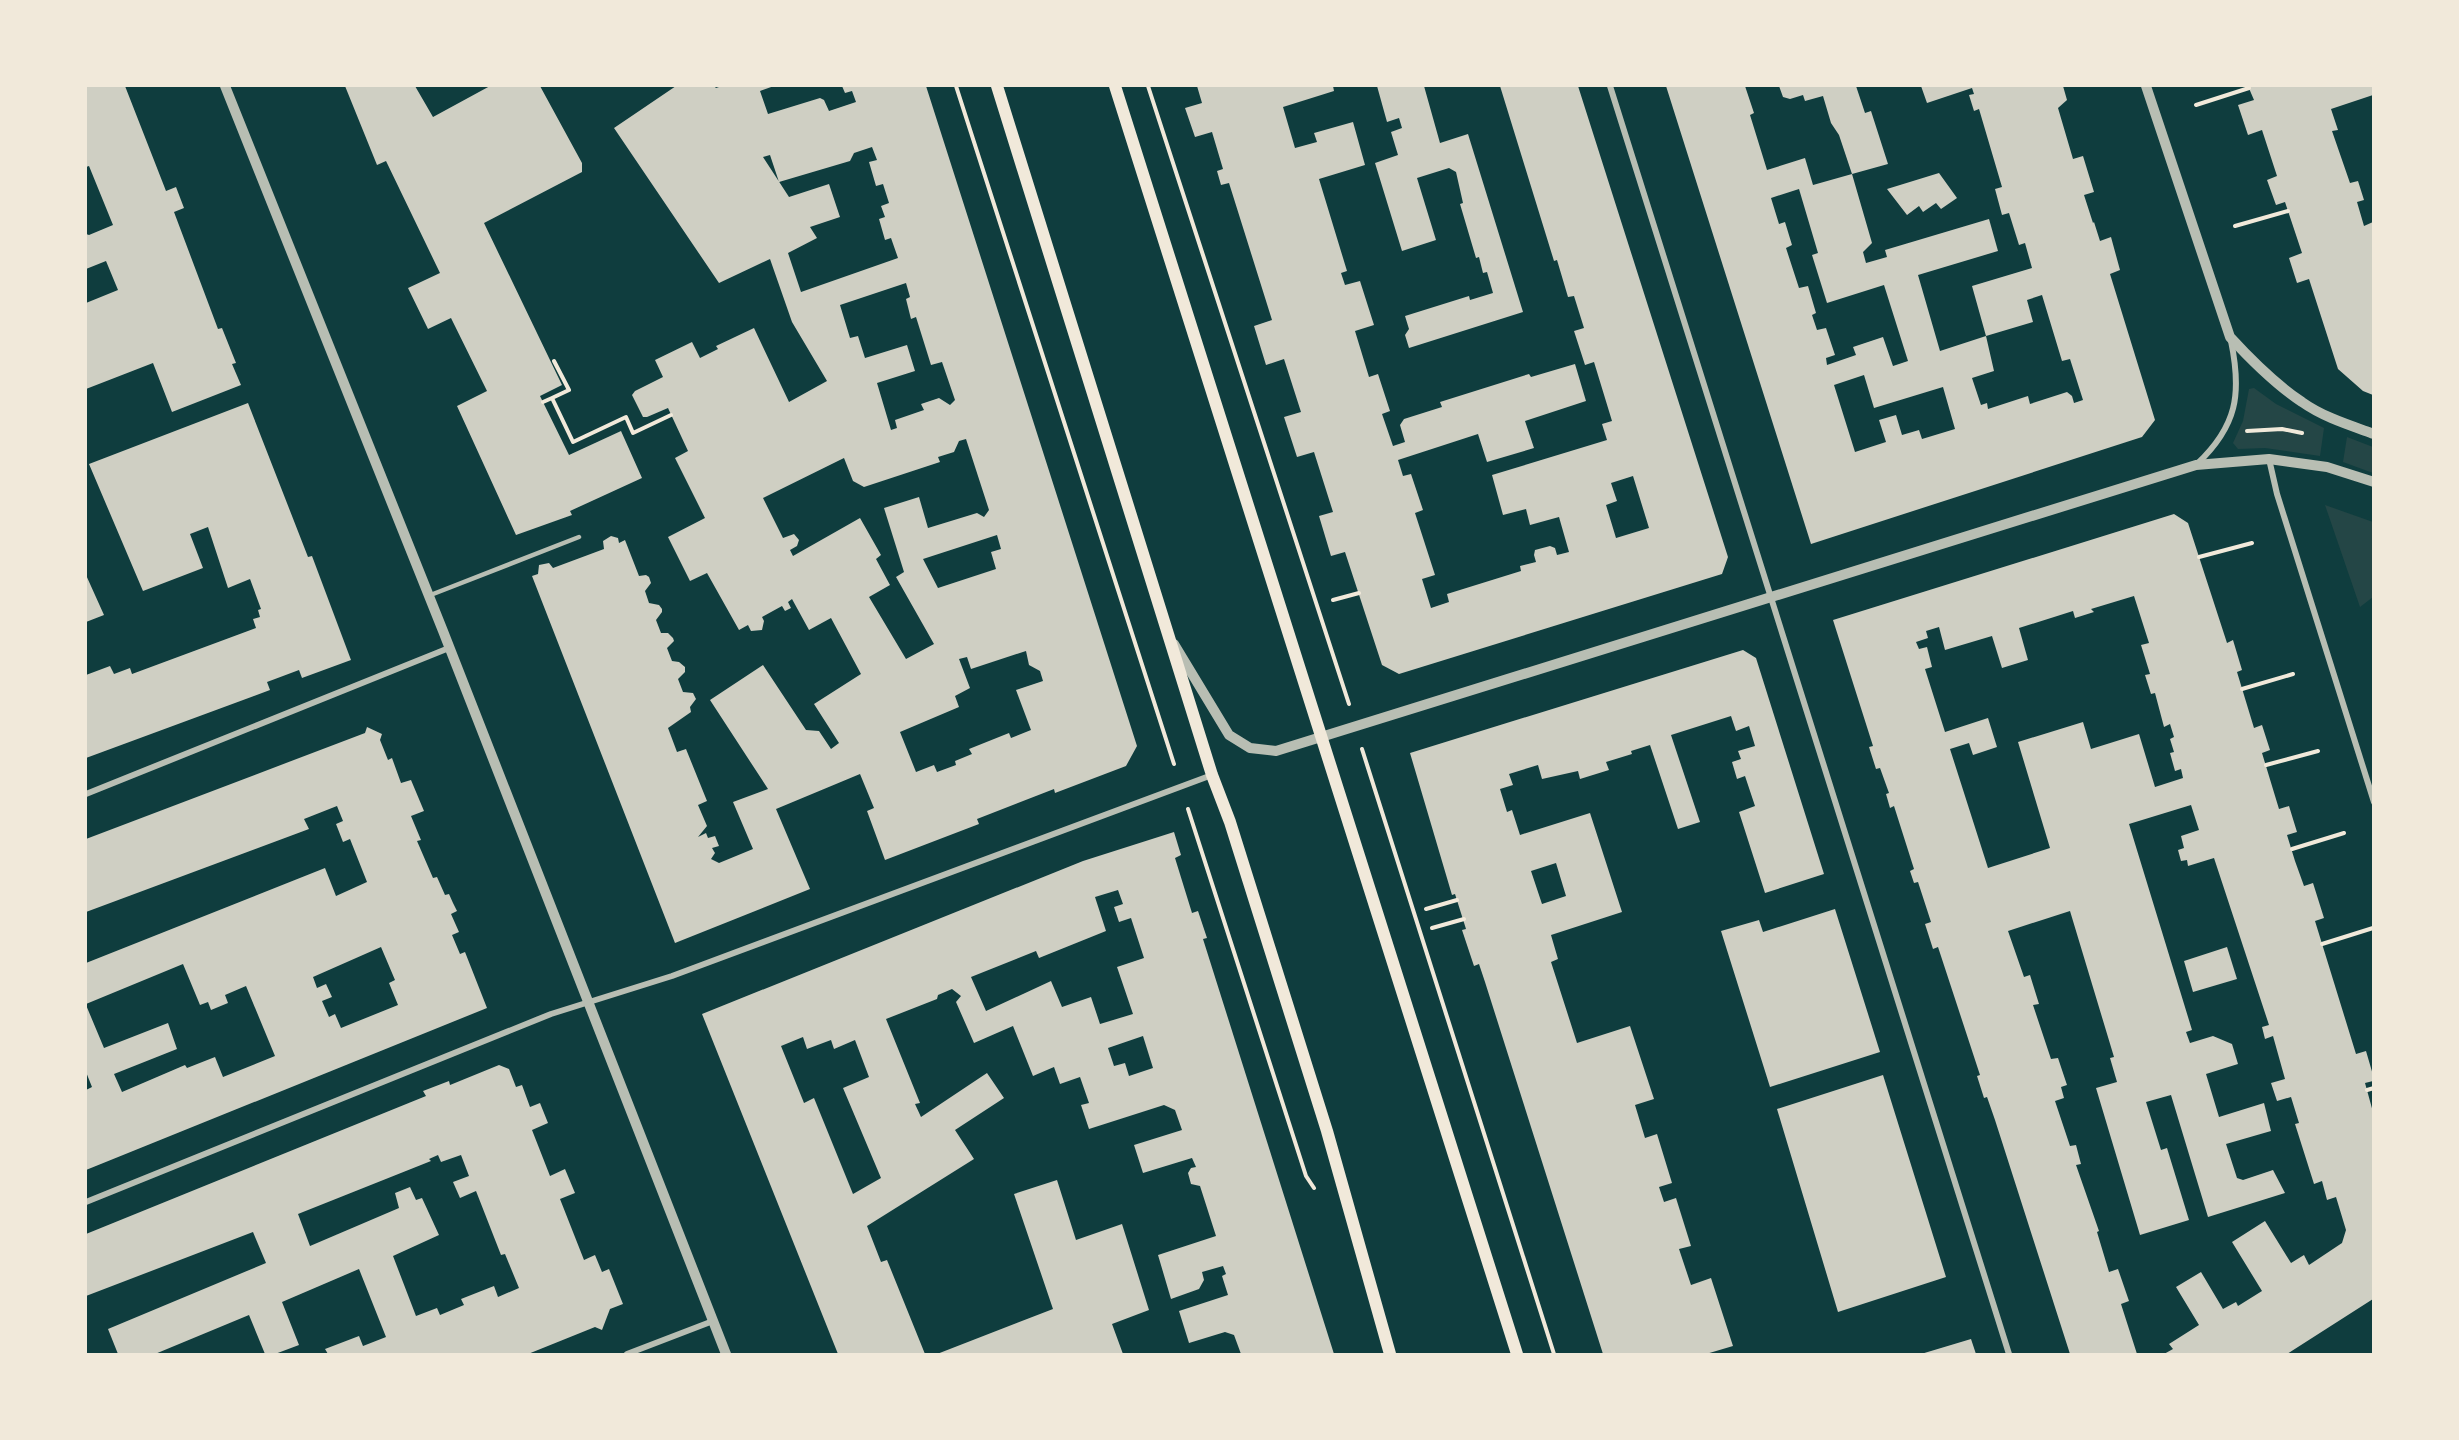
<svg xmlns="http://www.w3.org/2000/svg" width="2459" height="1440" font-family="'IBM Plex Sans',sans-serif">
<rect width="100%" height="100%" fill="#0f3d3e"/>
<path fill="#244646" d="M2254,388l22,16 48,24 -4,28 -55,-8 -27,1 -5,-6 10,-22 6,-32z
M2347,437l26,10v26l-30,-11z
M2325,505l48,17v75l-13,10z"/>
<path fill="#cfcfc3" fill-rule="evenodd" d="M86,86h39l41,105 10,-4 8,21 -10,4 44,117 4,-1 14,35 -4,1 9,21 -69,27 -19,-49 -67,26v-86l32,-13 -12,-29 -20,8v-35l3,1 24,-10 -24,-59 -3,1z
M345,86h70l18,31 57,-31h50l42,77v9l-98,51 78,162 -22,11 29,59 52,-24 21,47 -72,33 2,4 -56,20 -59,-129 30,-15 -36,-73 -23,11 -20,-41 32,-15 -54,-112 -9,4z
M676,86h38l2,2 6,-2h52l-14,5 8,23 52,-16 4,2 5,11 27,-9 -4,-11 -7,2 -3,-7h84l211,660 -11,20 -71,27 -1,-4 -77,30 2,5 -94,36 -18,-49 7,-3 -14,-34 -84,35 34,80 -135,54 -143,-367 6,-2 1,-9 10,-2 4,5 51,-19 -1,-8 8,-5 7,2 1,5 6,-3 14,36 7,-1 3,2 2,6 -6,8 4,12 10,2 3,4v3l-6,8 5,13h7l5,5 1,3 -7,7 5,13 7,1 6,5v5l-7,7 5,13 10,1 3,6 -6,8 1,5 -23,16 9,24 9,-3 21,52 -9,4 9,21 -9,11 8,-4 2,5 7,-2 4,10 -7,2 3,5 -4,6 8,4 34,-14 -20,-47 35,-13 -58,-89 53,-35 43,65 13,1 12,18 8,-6 -25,-39 47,-30 -30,-56 -22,12 -17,-31 -4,3 3,6 -6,3 -3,-5 -20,11 2,4 -2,9 -11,1 -3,-6 -9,5 -32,-57 -17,8 -22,-44 37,-19 -30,-60 13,-7 -20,-43 -21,9h-4l-11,-22 3,-4 28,-14 -8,-17 37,-18 8,16 18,-9 -2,-3 38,-18 35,74 38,-21 -35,-59 -22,-63 -51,24 -105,-155zM872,147l5,13 -8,2 7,24 7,-2 6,19 -8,3 4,11 -6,2 6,21 6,-2 7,20 -97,34 -13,-39 29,-15 -7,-11 30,-10 -11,-33 -40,13 -26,-40 7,-2 9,27 71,-21 4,-8zM906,283l4,14 -4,2 5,20 5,-2 15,48 11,-3 13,38 -5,5 -11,-7 -18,6 3,6 -29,10 2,8 -6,2 -14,-47 38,-12 -8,-26 -42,13 -7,-22 -8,2 -10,-33zM966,439l23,71 -5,7 -7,-4 -49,15 -9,-31 -35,11 20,64 -8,5 38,67 -28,15 -37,-62 21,-12 -14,-26 5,-4 -21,-37 -67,38 -3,-6 7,-4 2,-6 -5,-6 -11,4 -20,-40 81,-40 9,23 11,6 76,-25 -2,-5 16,-5 5,-11zM997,535l4,14 -10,3 5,17 -58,19 -15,-29zM1026,651l3,14 11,6 3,10 -27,9 15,40 -20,8 -2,-5 -40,16 3,5 -17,7 1,4 -19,7 -3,-7 -18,7 -16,-40 59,-25 -4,-11 15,-8 -11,-29 8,-2 4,12z
M1197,86h136l1,5 -51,16 12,41 22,-6 -3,-9 39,-11 12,43 -46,14 28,92 -6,2 4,12 15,-4 14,44 -19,6 14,46 9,-3 12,37 -8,3 11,32 12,-4 -5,-17 4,-6 38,-12 -2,-5 89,-28 2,3 44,-13 11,37 -61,20 9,27 -47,14 -9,-28 -80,26 5,16 8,-2 12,36 -8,3 20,62 -13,4 9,29 18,-6 -2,-8 74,-23 -1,-5 16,-4 -2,-7 1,-5 15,-4 5,2 2,7 12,-3 -10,-35 -29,8 -4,-16 -23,6 -11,-40 115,-35 -5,-16 10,-3 -18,-59 -9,3 -11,-34 10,-3 -10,-32 -6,1 -11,-37 -3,1 -54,-175h78l150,471 -6,17 -323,100 -17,-9 -37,-113 -14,4 -12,-40 14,-4 -19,-60 -17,5 -13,-40 17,-5 -17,-53 -18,6 -12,-39 18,-6 -43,-137 -8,2 -4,-14 6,-2 -11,-37 -17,5 -10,-29 17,-5zM1633,476l16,52 -33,10 -10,-33 11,-4 -6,-18z
M1377,86h47l16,57 28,-9 55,178 -114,36 -4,-13 4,-6 -4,-13 64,-20 1,4 23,-7 -6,-21 -4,1 -4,-16 -3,1 -16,-54 3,-1 -7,-31 -7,-4 -32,10 19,62 -34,11 -27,-88 23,-8 -7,-23 11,-4 -3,-10 -12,4z
M1666,86h79l9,27 -4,2 17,55 38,-12 8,27 39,-11 20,69 -9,9 3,11 21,-6 -2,-7 104,-31 9,32 -80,24 22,76 46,-15 8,35 -22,7 9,27 6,-2 1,6 40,-13 2,8 37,-12 5,4 2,7 9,-3 -13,-41 -8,2 -20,-66 -15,5 6,22 -47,14 -14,-50 60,-18 -7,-25 -6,2 -10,-32 -7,2 -7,-26 7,-2 -23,-78 -5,2 -5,-16 5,-1 -2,-6 -45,15 -6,-17h142l4,14 -9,8 15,51 10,-3 11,36 -10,3 9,28 1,-1 6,19 11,-4 9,33 -10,4 45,146 -13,17 -331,107zM1799,189l19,64 -6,2 15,48 57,-18 24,76 -15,5 -10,-29 -30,10 3,8 -29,10 -1,-7 9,-3 -9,-27 -9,2 -5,-15 4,-2 -8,-27 -9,2 -13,-40 6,-3 -7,-23 -6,2 -8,-26zM1864,375l10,33 69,-21 12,42 -33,10 -3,-9 -17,5 -6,-20 -17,5 7,22 -31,10 -21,-67z
M1779,86h77l9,27 6,-2 17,53 -36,10 -13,-39 -8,-12 -8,-27 -18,5 -2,-6 -13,4 -7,-2z
M2248,86h125v9l-42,14 7,21 -6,1 18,52 8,-2 6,19 -7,2 7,24 9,-4v173l-10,-4 -25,-22 -29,-90 -12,4 -8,-25 13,-5 -17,-51 -9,3 -9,-25 10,-4 -15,-46 -14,5 -10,-30 16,-5z
M1939,173l18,25 -16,11 -5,-6 -13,9 -4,-6 -12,9 -20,-26z
M248,403l60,154 4,-1 39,104 -49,18 -3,-8 -32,12 3,8 -184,68v-83l24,-9 4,8 16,-6 2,6 124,-46 -3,-9 7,-2 -2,-7 3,-1 -11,-30 -22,9 -20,-61 -18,7 13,34 -60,23 -54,-127z
M2174,514l14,9 39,120 6,-3 9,30 -5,2 17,56 8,-3 8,25 -8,3 17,56 10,-3 8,26 -10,3 8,26 9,25 9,-3 11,35 -9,3 41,133 10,-3 7,24v6l-8,2 8,29v187l-86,55h-123l9,-5 -4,-5 30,-19 -23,-38 25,-15 22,37 13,-7 2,4 24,-15 -30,-49 33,-21 26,42 13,-8 5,10 33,-22 4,-13 -10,-33 -9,3 -5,-19 -8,3 -19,-60 4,-1 -8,-26 -14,4 -6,-18 14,-4 -12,-43 -8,3 -3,-12 7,-2 -55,-167 -26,8 -1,-6 -6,1 -3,-11 6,-2 -3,-12 18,-6 -8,-25 -62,19 63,206 -6,2 4,11 23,-7 19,8 6,20 -32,10 13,43 45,-14 7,28 -45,13 11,34 6,2 30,-10 12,23 -77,24 -37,-122 -25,7 15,48 6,-2 22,72 -49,15 -44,-147 21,-6 -7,-24 4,-1 -44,-146 -62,20 16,46 6,-2 9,29 -6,1 18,54 7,-1 9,27 -6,2 3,11 -9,3 15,45 6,-1 5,19 -5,1 23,66 -2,1 12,40 9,-3 11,32 -8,3 16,50h-67l-75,-234 -8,-23 -3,1 -7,-22 3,-1 -42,-128 -5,2 -8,-25 6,-2 -13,-40 -4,1 -4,-12 4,-2 -20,-63 -4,2 -4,-14 3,-1 -9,-25 -4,1 -7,-22 4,-1 -40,-126zM2134,596l15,47 -8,2 9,29 -5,1 6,19 4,-1 9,34 6,-3 4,13 -4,2 4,13 -4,1 5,18 6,-2 2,9 -28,9 -16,-53 -48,15 -8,-27 -65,20 32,106 -62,20 -38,-119 19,-6 4,12 24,-8 -9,-29 -43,14 -20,-63 7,-2 -5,-20 -8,2 -3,-7 12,-4 -2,-7 13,-4 6,23 47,-14 10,32 26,-8 -9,-32 54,-17 2,7 19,-6 -3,-3z
M86,575l18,40 -18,7z
M1743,650l13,8 68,216 -59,19 -26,-81 16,-6 -10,-30 -8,3 -5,-17 9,-3 -3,-8 17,-5 -6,-20 -13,5 -5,-15 -60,19 29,87 -22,7 -28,-84 -19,6 1,3 -26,8 3,8 -29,9 -2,-8 -36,8 -4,-14 -29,9 4,11 -13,4 7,23 5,-2 8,25 70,-22 32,99 -71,23 7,24 -7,3 26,81 53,-17 24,73 -19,6 10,33 12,-4 15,49 -13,4 5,15 12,-4 15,48 -12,3 12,36 20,-7 22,68 -27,8h-103l-118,-372 -6,-18 -5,2 -12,-36 4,-1 -11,-35 -3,1 -42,-142zM1556,863l10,33 -24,8 -11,-33z
M367,727l15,7 -2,6 8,20 4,-2 9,25 10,-3 13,31 -13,5 10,24 -4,1 16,37 4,-1 8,18 4,-1 4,9 4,8 -6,3 8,18 -7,3 8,19 5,-2 22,56 -401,162v-80l6,-3 -6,-15v-67l18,43 64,-25 9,26 -63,25 8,18 63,-27 2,3 28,-11 8,20 52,-21 -29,-70 -21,9 3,8 -17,7 -3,-8 -8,3 -17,-41 -97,40v-41l239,-95 11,28 31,-14 -17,-43 -7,3 -7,-18 7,-3 -6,-15 -33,13 5,10 -223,83v-73l279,-106zM381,947l14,33 -6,3 9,22 -57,23 -6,-14 -6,3 -7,-16 10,-4 -6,-13 -9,4 -4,-11z
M1174,832l7,23 -6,3 17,55 6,-2 9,27 -4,1 131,415h-93l-7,-19 -9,-3 -36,11 -10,-32 49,-16 -6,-19 4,-2 -3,-8 -21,6 2,8 -5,9 -28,10 -13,-44 58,-19 -16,-50 -9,-2 -3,-11 3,-5 5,-1 -4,-9 -49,15 -9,-28 48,-15 -7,-20 -11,-5 -75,24 -8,-24 8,-2 -9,-26 -20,7 -6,-17 -21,9 -20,-50 -39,17 -18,-41 5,-6 -9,-7 -14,6 -1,4 -51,20 34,84 -5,1 6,13 66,-44 17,25 -49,32 19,29 -107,67 14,36 6,-2 38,94h-87l-136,-340 381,-153zM1118,890l5,14 -9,3 5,15 12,-4 13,40 -27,9 16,47 -33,10 -9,-27 -29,10 -11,-26 -65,30 -15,-34 65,-26 3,7 67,-27 -11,-34zM1143,1036l10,32 -24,8 -4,-13 -11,3 -6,-18zM803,1037l4,12 24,-9 3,9 21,-9 14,37 -26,11 38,90 -28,16 -39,-96 -10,5 -23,-57z
M1835,909l45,143 -110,35 -49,-156 38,-11 4,12z
M2227,947l10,32 -44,13 -9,-31z
M499,1065l10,4 7,18 6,-2 8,22 10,-4 8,20 -16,7 18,46 15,-7 10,24 -15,6 24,61 11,-5 7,17 7,-3 14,35 -13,5 -8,21 -7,-3 -67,27h-200l-3,-5 34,-13 4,10 23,-9 -27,-68 -77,33 17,43 -24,9h-10l-16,-39 -94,39h-37l-10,-25 158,-66 -13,-31 -167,64v-62l340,-138 -3,-5 26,-10 1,4zM438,1155l3,7 20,-7 8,21 -16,6 7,16 16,-7 25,64 4,-1 14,34 -21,9 -4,-11 -33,13 3,6 -24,10 -3,-7 -21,8 -23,-60 46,-21 -17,-37 -6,2 -6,-13 -15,6 4,15 -89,38 -12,-32 133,-53 -2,-2z
M1883,1075l63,202 -108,35 -61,-203z
M1057,1180l19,60 46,-16 27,86 -37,14 11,30h-186l116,-45 -39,-115z
M1971,1339l5,15h-55z"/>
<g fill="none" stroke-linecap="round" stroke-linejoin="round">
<path stroke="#f1e9da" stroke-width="4" d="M956,86l218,678
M1148,86l201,618
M2196,105l53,-17
M2235,226l53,-15
M554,361l15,29 -17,8 21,44 53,-25 7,16 38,-18
M543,402l9,-4
M2247,431l35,-2 20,4
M2199,557l53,-14
M1333,600l26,-7
M2242,689l51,-15
M1362,749l192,605
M2266,765l52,-14
M1188,809l118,367 8,12
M2292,849l52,-16
M1426,909l31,-9
M1432,928l32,-9
M2322,944l51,-16
M2367,1090l7,-2"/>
<path stroke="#b8beb3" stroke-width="4.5" d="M428,596l151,-59"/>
<path stroke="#b8beb3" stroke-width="6" d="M1610,86l399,1268
M2269,459l8,35 97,308
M2197,464c40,-38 45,-70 34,-123
M86,794l363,-146
M86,1202l465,-188 121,-38 540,-201
M627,1354l86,-33"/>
<path stroke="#b8beb3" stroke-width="10" d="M225,86l218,545 283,723
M2146,86l84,251c22,24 45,47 72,65 21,15 47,23 72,32
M1174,644l55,91 21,13 26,3 920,-286 73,-6 58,8 47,15"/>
<path stroke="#f1e9da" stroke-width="12" d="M997,86l215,689 18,47 97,309 63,223
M1115,86l402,1268"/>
</g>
<rect width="2459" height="1440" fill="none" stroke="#f1e9da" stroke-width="174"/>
</svg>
